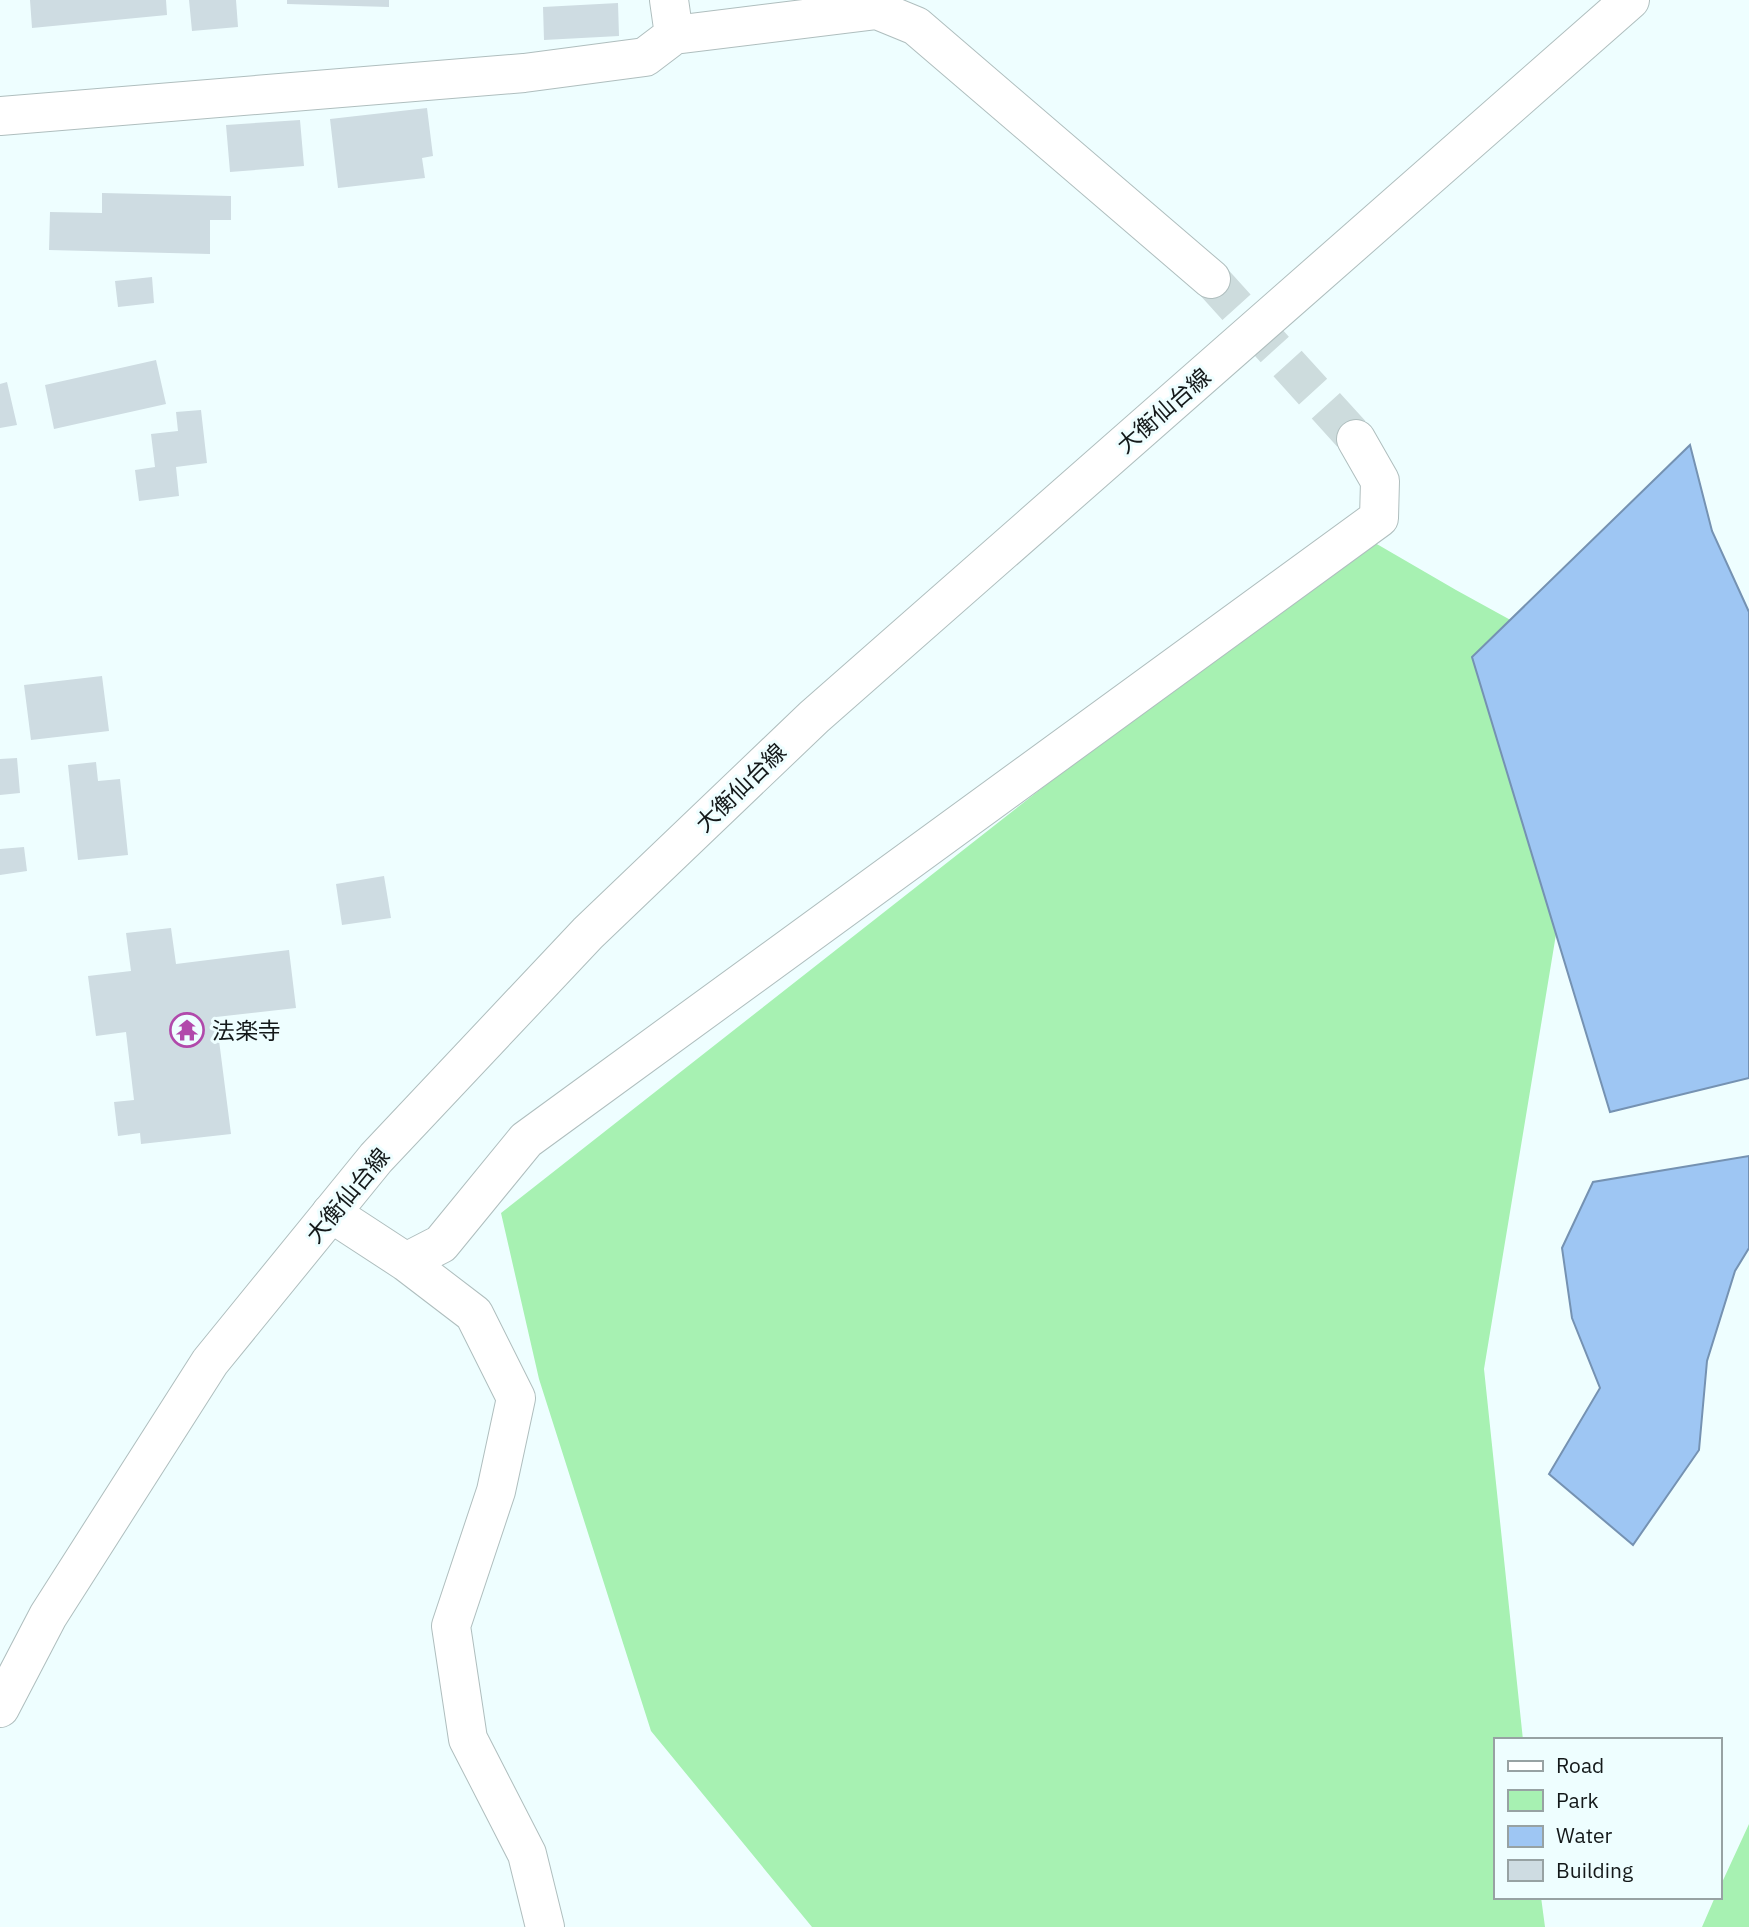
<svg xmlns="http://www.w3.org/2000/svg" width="1749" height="1927" font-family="'IBM Plex Sans','Noto Sans JP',sans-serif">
<rect width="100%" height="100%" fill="#eefeff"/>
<path fill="#a7f1b2" d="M1363,536l93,54 102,56 9,222 -83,501 39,371h-28v157h46l4,30h-733l-161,-196 -112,-352 -38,-166z
M1749,1824v103h-47l13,-30h4v-8z"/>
<path fill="#9ec6f3" stroke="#7592b2" stroke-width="2" d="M1690,445l22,86 37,81v466l-139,34 -138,-455z
M1749,1156v92l-14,23 -28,90 -8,89 -66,95 -84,-71 51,-86 -28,-70 -10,-70 31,-66z"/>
<path fill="#cedce2" d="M30,0h136l1,15 -135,13z
M189,0h47l2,27 -46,4z
M287,0h102v7l-102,-3z
M618,3l1,33 -75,4 -1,-33z
M427,108l6,48 -11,2 3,20 -87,10 -8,-69z
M300,120l4,46 -74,6 -4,-47z
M102,193l129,3v24h-21v34l-161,-4 1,-38 52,1z
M152,277l2,26 -36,4 -3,-26z
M156,360l10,44 -112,25 -9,-44z
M7,382l10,43 -17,3v-44z
M201,410l6,53 -31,4 3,29 -40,5 -4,-31 20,-3 -4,-33 27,-3 -2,-19z
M102,676l7,55 -78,9 -7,-55z
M17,758l3,35 -20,2v-36z
M96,762l2,19 22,-2 8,76 -50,5 -10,-95z
M24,847l3,24 -27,4v-26z
M384,876l7,42 -49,7 -6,-41z
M171,928l5,36 113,-14 7,58 -80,9 15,117 -90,10 -1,-11 -22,3 -4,-34 20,-2 -8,-68 -30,4 -8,-60 43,-5 -5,-38z"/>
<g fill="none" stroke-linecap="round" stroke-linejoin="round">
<path stroke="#cddcdd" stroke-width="38" stroke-dasharray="38 19" stroke-linecap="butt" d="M1211,279l145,160"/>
<g stroke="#afbebe" stroke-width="40">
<path id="minor" d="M861,0l16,10 39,16 295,253
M674,35l203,-25
M0,116l524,-43 121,-16 29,-22 -5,-35
M331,1213l75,49 35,-18 85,-104 853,-622 1,-37 -24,-42
M406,1262l68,52 42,84 -20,93 -45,135 17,113 59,115 18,73"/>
</g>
<g stroke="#afbebe" stroke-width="40">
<path id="major" d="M0,1708l48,-92 162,-254 166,-204 212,-225 226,-216 816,-717"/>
</g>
<use href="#minor" stroke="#fff" stroke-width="38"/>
<use href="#major" stroke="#fff" stroke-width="38"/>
</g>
<defs>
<g id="temple-ring" transform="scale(1.75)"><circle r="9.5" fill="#eefeff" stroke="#b149ab" stroke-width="1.5"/><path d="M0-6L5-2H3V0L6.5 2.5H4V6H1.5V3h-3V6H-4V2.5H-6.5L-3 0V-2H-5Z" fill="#b149ab"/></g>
</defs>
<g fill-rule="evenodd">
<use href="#temple-ring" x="187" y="1030"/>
</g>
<g text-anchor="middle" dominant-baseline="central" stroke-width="6" stroke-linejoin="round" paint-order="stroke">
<g font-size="23" fill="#14191a" stroke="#eefeff">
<text transform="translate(1163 410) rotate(-41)">大衡仙台線</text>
<text transform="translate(740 787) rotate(-44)">大衡仙台線</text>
<text transform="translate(347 1195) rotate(-50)">大衡仙台線</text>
</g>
<g font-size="23" fill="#14191a" stroke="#eefeff" text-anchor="start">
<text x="212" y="1030">法楽寺</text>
</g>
</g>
<rect x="1494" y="1738" width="228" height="161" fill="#eefeff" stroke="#97a2a3" stroke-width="2"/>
<rect x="1508" y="1761" width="35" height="10" fill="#ffffff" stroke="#97a2a3" stroke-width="2"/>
<text x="1556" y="1773" font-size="21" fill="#14191a">Road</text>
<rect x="1508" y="1790" width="35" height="21" fill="#a7f1b2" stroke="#97a2a3" stroke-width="2"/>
<text x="1556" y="1808" font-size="21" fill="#14191a">Park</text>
<rect x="1508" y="1826" width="35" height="21" fill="#9ec6f3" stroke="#97a2a3" stroke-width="2"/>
<text x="1556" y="1843" font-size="21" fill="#14191a">Water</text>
<rect x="1508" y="1860" width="35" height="21" fill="#cedce2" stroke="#97a2a3" stroke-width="2"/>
<text x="1556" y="1878" font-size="21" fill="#14191a">Building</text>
</svg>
